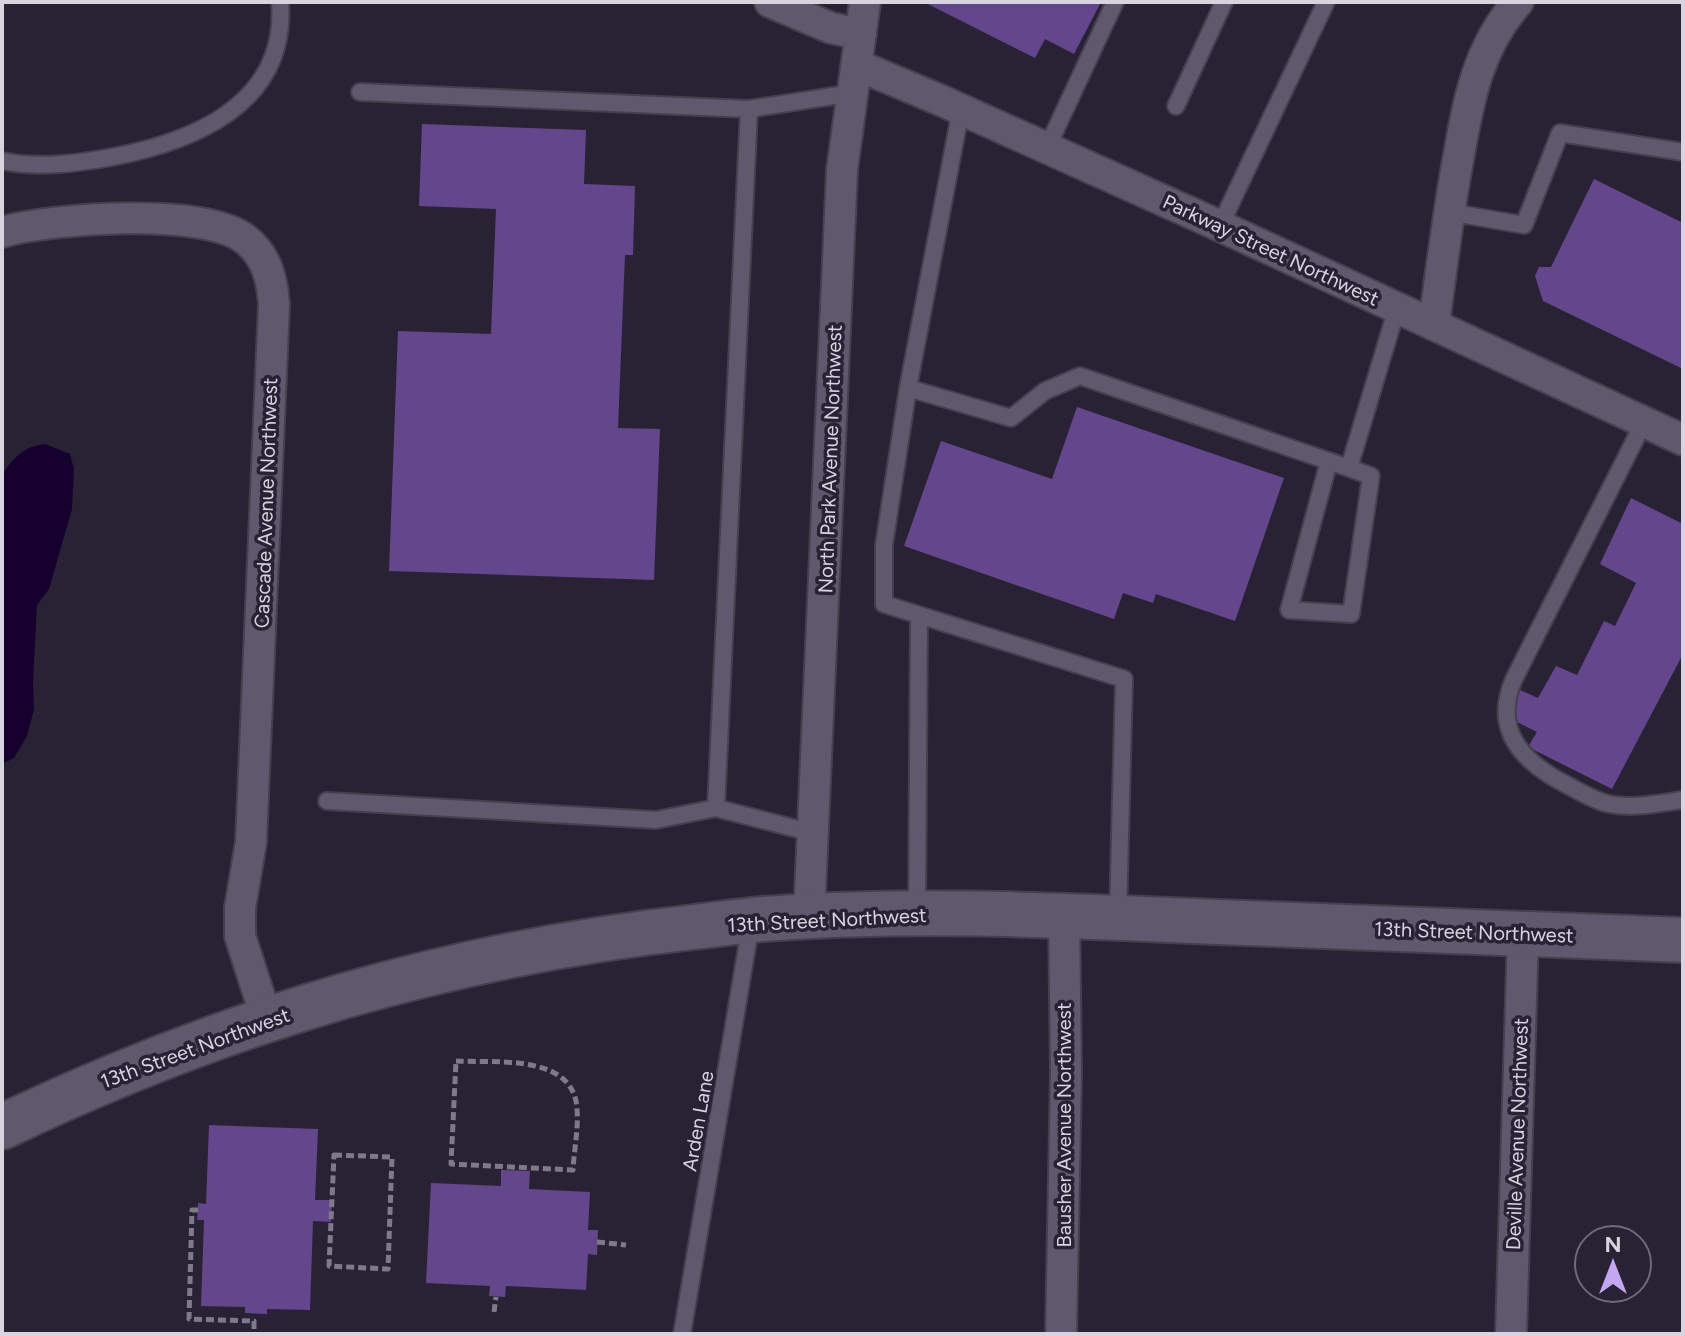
<svg xmlns="http://www.w3.org/2000/svg" width="1685" height="1336" font-family="Figtree,sans-serif">
<rect width="100%" height="100%" fill="#292234"/>
<path fill="#16002d" d="M45,444l25,10 4,15 -2,40 -23,80 -12,16 -4,76 1,28 -7,27 -13,22 -12,6v-290c12,-16 22,-28 43,-30z"/>
<path fill="#64468d" d="M924,2h177l-27,52 -29,-15 -10,19z
M422,124l164,6 -2,54 51,2 -2,69h-8l-7,173 42,1 -6,151 -265,-9 9,-240 93,3 5,-125 -77,-3z
M1594,179l89,44v146l-140,-68 -8,-25 4,-9h12z
M1077,407l207,71 -49,143 -79,-27 -3,9 -30,-10 -9,26 -210,-73 37,-105 111,38z
M1631,498l52,26v130l-71,135 -84,-42 9,-15 -38,-19 14,-26 25,11 18,-32 21,9 27,-54 11,5 21,-43 -36,-19z
M209,1125l109,4 -3,71h17l-1,22 -18,-1 -3,89 -43,-1v5l-22,-1v-6l-44,-1 3,-86h-7l1,-10v-7l8,1z
M501,1170l29,1 -1,18 61,3 -2,38h10l-1,25 -9,-1 -2,36 -80,-4 -1,11 -16,-1 1,-10 -64,-3 5,-100 70,3z"/>
<g fill="none" stroke-linecap="round" stroke-linejoin="round">
<g stroke="#453f4e" stroke-width="20">
<path id="service" d="M360,92l389,17
M1176,106l48,-104
M961,109l-53,279 103,30 34,-27 35,-15 269,92 48,-160
M1047,148l68,-146
M2,161c35,7 70,3 105,-3 84,-15 181,-53 173,-156
M1448,212l76,13 36,-92 123,19
M1220,226l106,-224
M908,388l-24,157v59l35,11
M1644,422l-130,257c-23,53 11,85 55,107 13,7 26,15 40,18 24,5 50,-1 74,-4
M1329,461l-40,149 62,4 20,-138 -22,-8
M327,801l329,19 60,-12
M813,833l-97,-25 33,-699 104,-16
M917,913l2,-298 205,64 -6,237
M682,1334l69,-411"/>
</g>
<g stroke="#453f4e" stroke-width="34">
<path id="minor" d="M770,2l61,26 30,6
M857,65l83,35 280,126 463,214
M2,232c51,-14 201,-25 243,7 22,17 27,40 29,65l-23,538 -11,66v28l27,84
M1434,325c7,-55 14,-110 24,-165 10,-57 19,-112 60,-158
M809,917l33,-747 23,-168
M1061,1334l5,-262 -2,-156
M1511,1334l12,-400"/>
</g>
<g stroke="#453f4e" stroke-width="48">
<path id="secondary" d="M2,1127c221,-106 447,-173 692,-200 28,-3 57,-8 85,-9 146,-10 293,-2 439,4 155,6 310,12 465,18"/>
</g>
<path stroke="#7f7a89" stroke-width="5" stroke-dasharray="8 4" stroke-linecap="butt" d="M456,1061c37,2 110,-7 120,40 4,22 -2,48 -3,69l-122,-6z
M334,1155l58,2 -4,112 -59,-3z
M198,1210h-6l-3,109 65,2v13
M597,1242l29,3
M494,1312l2,-15"/>
<use href="#service" stroke="#60586d" stroke-width="16"/>
<use href="#minor" stroke="#60586d" stroke-width="30"/>
<use href="#secondary" stroke="#60586d" stroke-width="44"/>
</g>
<g text-anchor="middle" dominant-baseline="central" stroke-width="7" stroke-linejoin="round" paint-order="stroke">
<g font-size="20" fill="#d7d3df" stroke="#292234">
<text transform="translate(1271 250) rotate(25)">Parkway Street Northwest</text>
<text transform="translate(830 459) rotate(-88)">North Park Avenue Northwest</text>
<text transform="translate(266 503) rotate(-88)">Cascade Avenue Northwest</text>
<text transform="translate(827 920) rotate(-3)">13th Street Northwest</text>
<text transform="translate(1474 932) rotate(2)">13th Street Northwest</text>
<text transform="translate(195 1048) rotate(-20)">13th Street Northwest</text>
<text transform="translate(698 1121) rotate(-80)">Arden Lane</text>
<text transform="translate(1064 1125) rotate(-90)">Bausher Avenue Northwest</text>
<text transform="translate(1517 1134) rotate(-88)">Deville Avenue Northwest</text>
</g>
</g>
<rect width="1685" height="1336" fill="none" stroke="#d7d3df" stroke-width="8"/>
<g transform="translate(1613 1264)"><circle r="38" fill="#292234" stroke="#6f6978" stroke-width="2"/>
<path d="M0-6L14 30L0 20L-14 30Z" fill="#c4a7f1"/>
<text y="-12" font-size="22" font-weight="bold" text-anchor="middle" fill="#d7d3df">N</text>
</g>
</svg>
